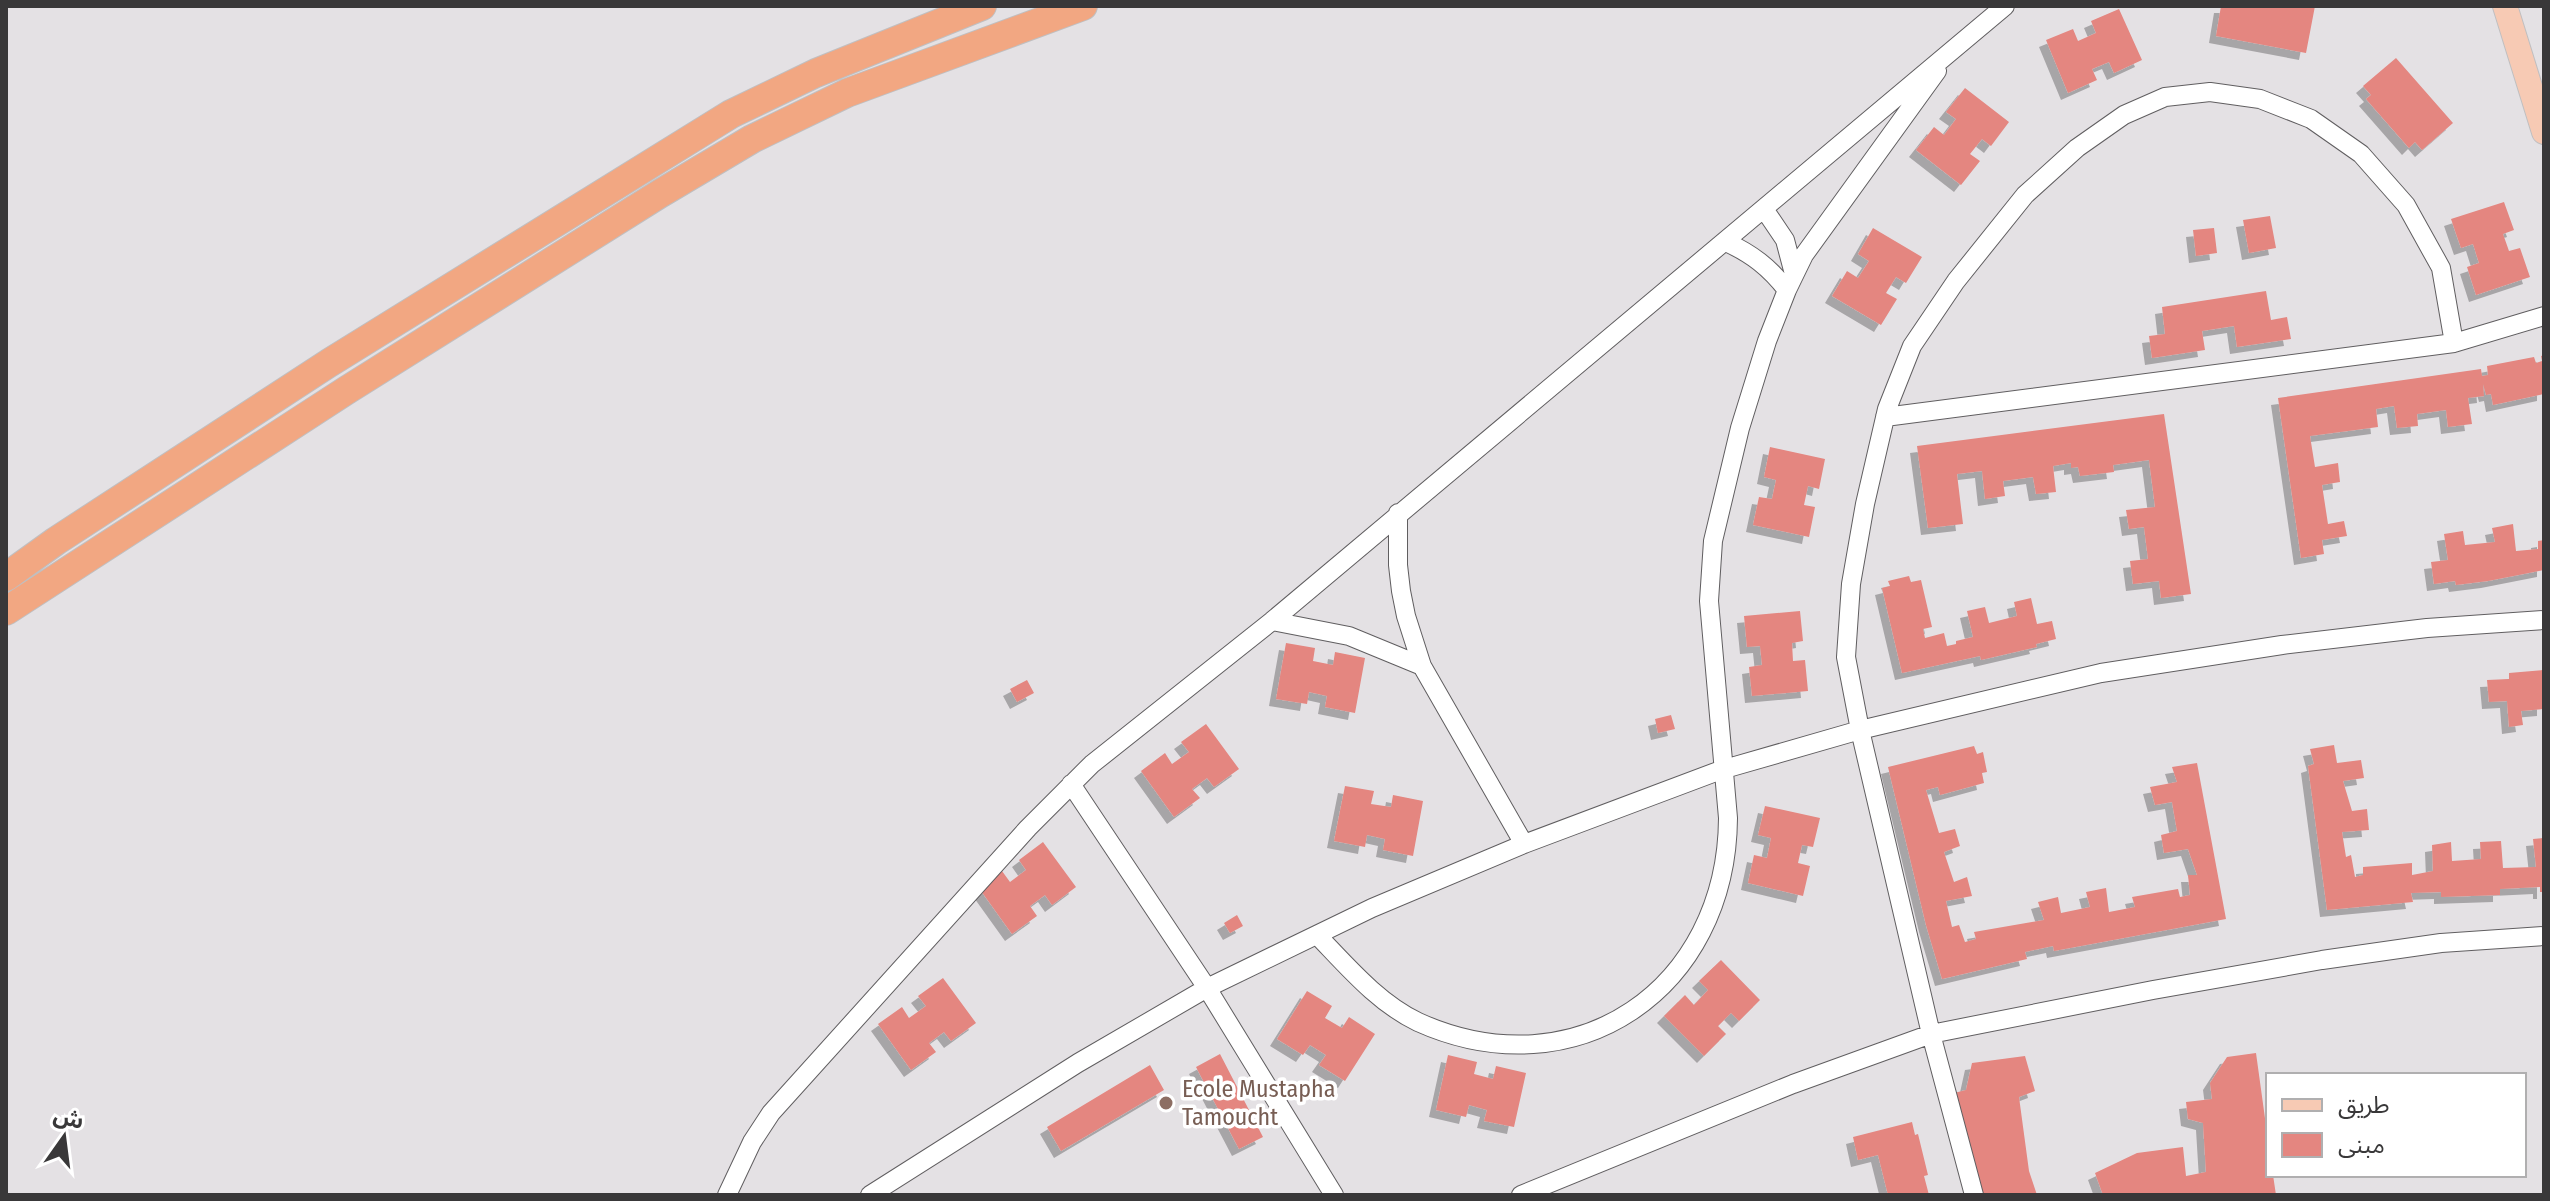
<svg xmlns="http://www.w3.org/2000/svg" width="2550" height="1201" font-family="'Fira Sans Condensed','Noto Sans Arabic',sans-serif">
<defs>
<filter id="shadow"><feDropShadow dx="-7" dy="7" stdDeviation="0" flood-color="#0004"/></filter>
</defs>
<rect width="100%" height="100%" fill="#e4e1e4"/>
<path fill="#e48680" filter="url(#shadow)" d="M2221,6h94l-9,47 -90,-17z
M2119,9l23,51 -28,13 -5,-11 -17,7 5,11 -29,13 -22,-53 27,-11 5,12 18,-8 -5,-12z
M2396,58l57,65 -31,27 -7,-8 -6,6 -43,-49 5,-4 -8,-9z
M1965,88l44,34 -18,24 -9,-7 -12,15 10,7 -19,24 -45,-35 18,-23 10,8 12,-16 -10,-7z
M2504,202l10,28 -11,4 6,17 11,-3 10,29 -54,18 -9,-28 12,-4 -6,-19 -12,4 -10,-29z
M2270,216l6,32 -27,5 -6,-33z
M1873,228l49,29 -16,26 -10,-6 -10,16 11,6 -16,26 -49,-29 15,-25 11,7 11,-17 -11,-7z
M2214,228l3,25 -21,3 -3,-26z
M2266,291l5,29 16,-3 4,22 -54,8 -3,-21 -32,5 3,19 -53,8 -3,-22 16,-2 -3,-27z
M2544,355v39l-51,11 -2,-11 -5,1 -3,-11 1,12 -16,2 4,26 -24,3 -2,-17 -29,4 1,12 -21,2 -3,-22 -18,3 2,18 -68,9 5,31 23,-4 2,19 -18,3 6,39 16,-3 3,15 -25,4 2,14 -23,4 -23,-160 203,-29 1,7 6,-1 -1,-9 47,-9 2,6 6,-2 -1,-5z
M2164,414l27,180 -30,4 -2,-17 -26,3 -3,-23 18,-2 -4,-32 -15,2 -3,-19 29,-3 -6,-47 -36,5 1,7 -34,4 -2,-9 -7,1v-5l-18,3 3,26 -20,2 -3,-17 -30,4 2,15 -20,3 -3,-28 -25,3 6,50 -35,4 -11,-82z
M1770,447l55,12 -6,30 -11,-3 -4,19 11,2 -6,30 -56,-12 6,-28 13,2 4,-19 -12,-3z
M2513,524l3,27 22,-2v-8l6,-1v30l-56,11 -32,4 -1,-4 -21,3 -3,-22 17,-2 -4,-26 19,-3 2,14 30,-3 -3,-14z
M1909,576l2,6 10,-2 11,47 -9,2 2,9 19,-5 3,13 9,-2v-3l17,-4 -6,-26 18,-4 4,16 28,-7 -3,-14 17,-4 6,26 15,-3 4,18 -20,5 1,3 -56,13 -1,-4 -78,17 -20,-85 8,-2 -2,-5z
M1800,611l3,30 -11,2 1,18 12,-1 3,31 -56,5 -3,-29 13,-2 -2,-19 -13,1 -3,-31z
M1286,643l29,5 -2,13 20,4 2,-13 30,6 -10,55 -30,-6 2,-11 -18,-4 -2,12 -31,-5z
M2544,670v39l-23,2 2,14 -14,2 -2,-26 -18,1 -2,-22 22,-1v-6z
M1027,680l7,13 -17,9 -7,-13z
M1671,715l4,14 -17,4 -3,-14z
M1206,724l33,45 -25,18 -7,-9 -15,11 8,9 -26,19 -33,-46 24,-18 7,11 17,-12 -8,-10z
M2334,745l3,18 24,-3 3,18 -21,3 9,30 15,-2 2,21 -27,2 4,25 5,-2 4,22 8,-2v-8l49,-4v12l21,-4 -1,-26 19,-3 1,19 29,-2 -1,-17 21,-1 2,27 33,-1 -3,-28 11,-1v54h-4v-5l-40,2v6l-59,2v-5l-30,1 2,9 -86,8 -19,-144 6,-2 -4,-15z
M1974,746l3,8 6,-2 4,20 -5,1 2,10 -44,12 -2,-8 -12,3 13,43 16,-4 5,17 -16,6 10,30 13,-5 5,19 -26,5 6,26 7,-2 6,17 11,-3 -2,-7 70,-12 -6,-18 20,-5 3,16 29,-6 -4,-15 20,-4 3,24 26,-5 -3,-10 46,-8 2,8 10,-2 -2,-20h9l-9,-26 -24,4 -3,-18 16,-4 -5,-29 -17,3 -5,-18 27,-5 -5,-15 25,-4 29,156 -172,32 -1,-5 -28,6 2,7 -85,20 -16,-54 -38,-158z
M1345,786l29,5 -3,13 20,3 2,-12 30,6 -10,55 -30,-6 2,-11 -18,-4 -2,12 -31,-6z
M1765,806l55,12 -7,29 -11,-2 -4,18 12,3 -7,30 -55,-13 6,-28 13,3 4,-20 -13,-3z
M1043,842l33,45 -24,18 -7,-10 -15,11 7,10 -25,18 -33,-46 23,-17 8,11 16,-12 -7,-10z
M1237,915l6,11 -13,7 -6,-10z
M1721,960l39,40 -21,21 -8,-8 -13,13 8,8 -22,22 -40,-40 21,-21 9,10 14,-15 -9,-9z
M943,978l33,45 -25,18 -7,-9 -15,11 7,9 -25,18 -33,-46 24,-17 7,11 17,-12 -8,-10z
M1307,991l25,15 -7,12 17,10 7,-11 26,17 -30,47 -26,-16 7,-10 -16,-10 -7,10 -26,-16z
M2256,1053l12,87v35h5l3,20h-173l-8,-22 42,-20 46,-6 3,29 20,-4 -3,-49 -15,-4 -2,-17 26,-3 -2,-16 17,-26z
M1220,1054l43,83 -24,12 -43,-82z
M1448,1055l29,7 -3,12 19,5 3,-13 30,7 -12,54 -30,-6 3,-11 -18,-5 -3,12 -30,-7z
M2025,1056l10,35 -16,6 10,74 8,24h-54l-29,-102 12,-3 6,-27z
M1150,1065l14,25 -103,61 -14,-24z
M1912,1122l3,13 3,-1 10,41 -4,1 5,19h-41l-10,-40 -20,5 -5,-23z"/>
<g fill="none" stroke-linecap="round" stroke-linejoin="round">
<g stroke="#605e60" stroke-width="20">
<path id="minor" d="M1764,209l21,31 9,34
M1726,242c26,12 43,25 61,48
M1885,417l569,-74 90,-27
M1398,513v52l3,26 5,25 16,50 102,178
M1272,621l77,15 73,30
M1071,784l136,204 127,207
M1317,935c30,31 61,68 101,87 158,71 309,-33 310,-204l-19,-217 4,-60 27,-113 27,-87 20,-51 17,-35 133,-184
M727,1195l25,-53 19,-29 257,-285 64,-64 180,-143 733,-615
M870,1195l208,-132 129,-75 165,-80 152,-64 197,-74 139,-40 241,-57 181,-28 145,-17 117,-8
M1521,1195l272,-111 138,-50 222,-44 169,-30 119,-17 103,-7
M1974,1195l-43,-161 -71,-304 -14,-73 5,-73 14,-80 22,-95 25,-63 44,-65 69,-86 52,-47 47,-33 41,-18 45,-5 50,7 51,20 50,35 45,51 35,63 13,75"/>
</g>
<g stroke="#c0bfc0" stroke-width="26">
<path id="major" d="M2505,6l39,126"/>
</g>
<g stroke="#c0bfc0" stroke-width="30">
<path id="highway" d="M6,577l50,-36 273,-178 402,-249 85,-41 166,-67
M6,611l341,-221 314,-197 91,-54 95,-46 236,-87"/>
</g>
<use href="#minor" stroke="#fff" stroke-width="18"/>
<use href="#major" stroke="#f7cab4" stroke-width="24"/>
<use href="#highway" stroke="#f2a782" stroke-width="28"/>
</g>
<circle fill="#8d6e63" stroke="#fff" stroke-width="3" cx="1166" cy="1103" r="8"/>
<g text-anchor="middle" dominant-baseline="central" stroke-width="7" stroke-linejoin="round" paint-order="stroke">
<g font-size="24" fill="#785e54" stroke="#fff" text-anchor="start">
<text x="1182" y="1089">Ecole Mustapha<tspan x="1182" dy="28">Tamoucht</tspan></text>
</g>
</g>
<rect width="2550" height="1201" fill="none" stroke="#393839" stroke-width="16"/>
<rect x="2266" y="1073" width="260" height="104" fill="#ffffff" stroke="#b0afb0" stroke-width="2"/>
<rect x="2282" y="1099" width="40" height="12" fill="#f7cab4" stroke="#b0afb0" stroke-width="2"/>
<text x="2338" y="1113" font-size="24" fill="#393839">طريق</text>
<rect x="2282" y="1133" width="40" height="24" fill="#e48680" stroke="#b0afb0" stroke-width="2"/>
<text x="2338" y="1153" font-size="24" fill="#393839">مبنى</text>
<g transform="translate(64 1137) rotate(14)" stroke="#ffffff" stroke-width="6" paint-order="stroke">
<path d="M0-6L14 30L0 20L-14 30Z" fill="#393839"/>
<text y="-12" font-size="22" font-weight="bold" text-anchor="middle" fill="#393839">ش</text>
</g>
</svg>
